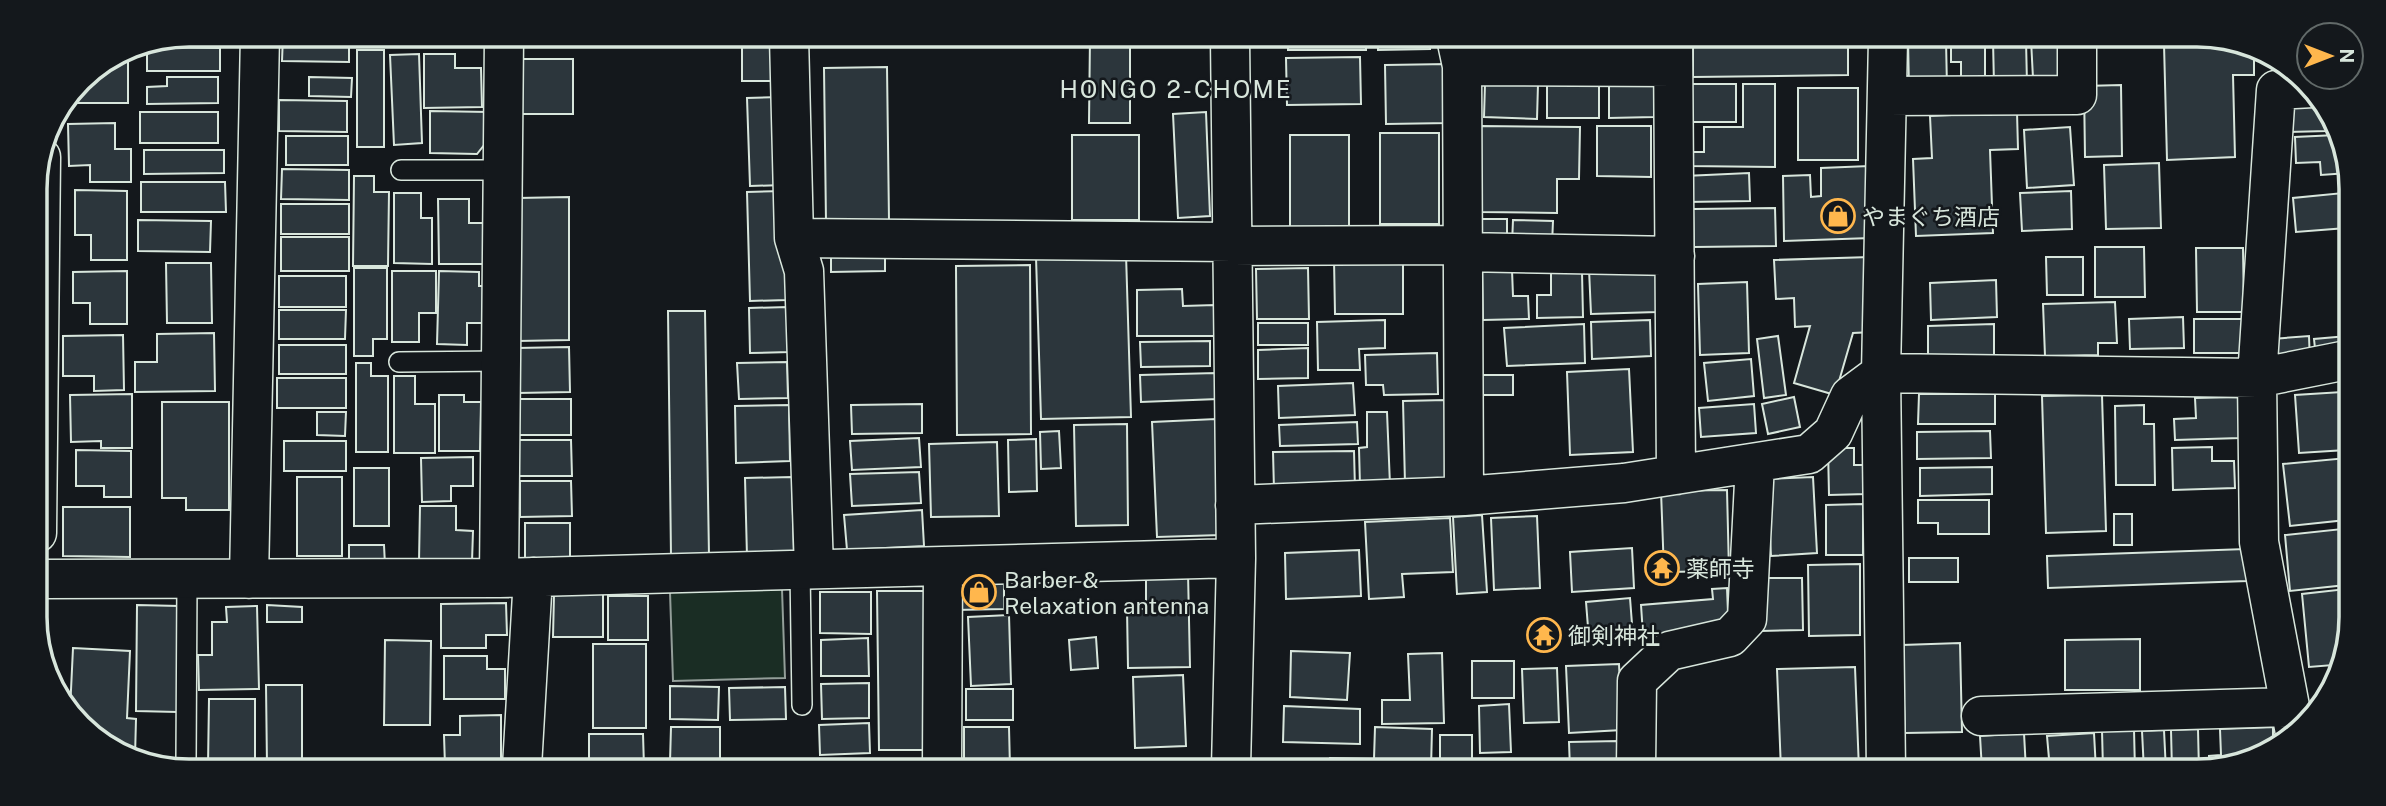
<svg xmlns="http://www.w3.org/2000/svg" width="2386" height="806" font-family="'Public Sans','Noto Sans JP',sans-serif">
<rect width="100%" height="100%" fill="#14181c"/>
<path fill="#1a2d24" stroke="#939e99" stroke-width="2" d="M782,589l3,89 -112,3 -3,-89z"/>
<path fill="#2c363c" stroke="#d8e6dc" stroke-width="2" d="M190,35h32v10l-73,-2z
M283,35h66v27l-67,-1z
M360,35l90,1v11l-91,-3z
M742,36l33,1 1,44h-34z
M1090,37h40v86h-41z
M1288,38h78v12h-78z
M1378,38h51l1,11 -52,1z
M1485,38l58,1v12h-58z
M1551,39h49v6l-49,-1z
M1608,39h45l1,8h-46z
M1772,39h76v36l-155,2v-34l79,-1z
M1908,40h38l1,48h-38z
M1951,40h34v47h-24v-25h-10z
M1993,40h33l1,44 -33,1z
M2031,40h32l2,36 -32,2z
M2183,40h54l17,11v24h-21l2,82 -68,3 -3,-116h19z
M147,47l73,1v23h-73z
M128,48v55h-53v-14l6,-9z
M357,50h27v97h-27z
M419,54l3,89 -28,2 -4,-90z
M424,54h31v14h26l1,39 -58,1z
M1360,57l1,47 -74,1 -1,-47z
M518,59h55v55h-55z
M1448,64l1,59 -63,1 -1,-59z
M887,67l2,154 -63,1 -2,-154z
M167,77h51v26l-71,1v-17l20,-1z
M309,77l43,1 -1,19 -42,-1z
M1547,81h52v37h-52z
M1485,83l53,1 -1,35 -53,-2z
M1654,84v33l-45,1v-33z
M1691,84h45v38h-44z
M1743,84h32v83l-87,-1v-14h16v-25h39z
M2121,85l1,71 -37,1 -1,-71z
M1798,88h60v72h-60z
M780,97l3,88 -33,1 -3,-88z
M279,100l68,1v31l-68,-1z
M2319,101l7,15 1,15 -39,1 -1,-29z
M430,111l59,1 -1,28 -11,14 -47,-1z
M140,112h78v31h-78z
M1206,112l4,104 -32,2 -5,-104z
M2017,112l1,37 -28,1 3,83 -77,3 -3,-77 19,-1 -2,-42z
M115,123v26h16v33h-41v-17l-21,1 -1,-42z
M1481,126l99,1 -1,52h-22v34l-77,-1z
M1597,126h54v51l-54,-1z
M2070,127l4,58 -47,3 -3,-58z
M1380,133h59v91h-59z
M1072,135h67v85h-67z
M1290,135h59v97h-59z
M2336,135l12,25v13l-27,2 -1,-13 -24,1 -1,-26z
M286,136h62v29h-62z
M144,150h80v23l-80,1z
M2159,163l2,65 -55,1 -2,-64z
M1869,166l2,72 -87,3 -1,-65 27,-1 1,22 10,-1v-28z
M282,169l67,1v30l-68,-1z
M1749,173l1,28 -64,1 -1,-26z
M354,176h20v16h15l-1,74h-35z
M141,182h84l1,30h-85z
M75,190l52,1v69h-36v-25h-16z
M783,191l4,109 -37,1 -3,-109z
M2071,191l1,38 -50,2 -2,-38z
M394,193h27v25h11v46l-38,-1z
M2343,193l3,35 -50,4 -3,-34z
M569,197v143l-51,1v-143z
M438,199h31v24h15v41h-45z
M281,204h68v30h-68z
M1775,208l1,38 -82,1 -1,-38z
M1472,219h35v24h-35z
M138,220l73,1 -1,31 -72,-1z
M1513,220l40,1 -1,24 -40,-1z
M281,237h68v34h-68z
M2095,247h49l1,50h-50z
M2196,248h47l1,64h-47z
M1126,254l5,163 -90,2 -5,-162z
M885,256v15l-54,1v-15z
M1870,257l3,75 -20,1 -18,62 -41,-12 16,-57 -15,1 -1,-29 -18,1 -2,-39z
M2046,257h37v38h-36z
M1403,258v56h-68l-1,-55z
M166,263h45l1,60h-45z
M1030,265l1,169 -74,1 -1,-169z
M1656,267l1,45 -66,2 -2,-45z
M354,268h33v71h-14v17h-19z
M1308,268l1,51h-52l-1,-50z
M1482,270h30l1,26h15l1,23 -46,1z
M127,271v53h-37v-21h-17v-31z
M392,271h44v42h-17v29h-27z
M439,271l40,1v14h7l-2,37h-17v22l-30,-1z
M1582,272l1,45 -46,1v-23h14v-22z
M279,276h67v31h-67z
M1996,280l1,37 -66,3 -1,-37z
M1747,282l2,71 -49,2 -2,-71z
M1182,289l1,17 32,-1v31h-78v-46z
M2115,302l2,41h-19v12l-53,1 -2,-52z
M788,307l2,45 -40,1 -1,-45z
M279,310h67l-1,29h-66z
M668,311h37l4,245 -38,1z
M2183,317l1,31 -54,1 -1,-30z
M2194,319h49v34h-49z
M1385,320v28l-26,1 1,21h-42l-1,-48z
M1650,320l1,36 -59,3 -1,-37z
M1258,323h50v22h-50z
M1584,324l1,39 -78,3 -3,-38z
M1994,324v34l-66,1v-33z
M214,333l1,58 -80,1v-30h22v-28z
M123,335l1,55 -30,1v-15h-31v-40z
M1778,336l8,59 -22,3 -7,-59z
M2309,336l1,27 -36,2 -2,-26z
M2347,336v20l-31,2 -2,-19z
M1210,341v25l-69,1 -1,-25z
M279,345h67v29h-67z
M569,347l1,45 -52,1 -1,-45z
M1308,348v30l-50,1v-29z
M1437,353l1,41 -54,1 -1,-10h-17l-1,-30z
M1751,359l3,37 -46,5 -4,-38z
M787,362l1,36 -49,1 -2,-36z
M356,363h15v13h17v76h-32z
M1629,369l4,83 -63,3 -3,-83z
M1216,373l2,26 -77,3 -1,-27z
M1481,375h32v20h-32z
M394,376h21v28h20v49h-41z
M277,378h69v30h-69z
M1353,383l2,32 -76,3 -1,-32z
M2342,392l4,58 -47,3 -4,-58z
M132,394v54h-31v-7l-30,1 -1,-47z
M1919,394h76v30h-77z
M439,395h25v7h17l-1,49h-41z
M2102,395l4,136 -60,2 -4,-137z
M1794,397l6,30 -32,7 -6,-30z
M2239,397l1,41 -65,2 -1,-21 22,-1 -1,-20z
M519,399h52v36h-52z
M1446,400l1,83 -42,1 -2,-83z
M162,402h67v108h-43v-12h-24z
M922,404v29l-70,1 -1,-29z
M1754,404l2,29 -55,4 -2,-29z
M789,405l1,56 -54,2 -1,-57z
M2144,405v19h10l1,61h-39l-1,-79z
M317,412h29l-1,24 -28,-1z
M1367,412h20l3,73 -30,1 -1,-38 8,-1z
M1216,419l5,116 -64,2 -5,-115z
M1357,422l1,22 -78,2 -1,-21z
M1127,424l1,101 -52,1 -2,-101z
M1059,431l2,37 -20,1 -1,-37z
M1990,431l1,27 -74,1v-27z
M919,438l2,29 -69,3 -2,-29z
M1036,439l1,52 -28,1 -1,-52z
M518,440h53l1,36h-54z
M284,441h62v30h-62z
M997,442l2,74 -68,1 -2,-73z
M2212,447v14h22l1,27 -62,2 -1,-42z
M1828,448h26v17h13v29l-38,1z
M76,450l55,1v46h-27v-11h-28z
M1354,451l1,38 -81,1 -1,-38z
M473,457v29h-22v15l-29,1 -1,-44z
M2347,458l-1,62 -56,6 -7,-62z
M1992,467v27l-72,2v-28z
M354,468h35v58h-35z
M919,472l2,31 -69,3 -2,-32z
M297,477h45v79h-45z
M792,477l2,79 -47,1 -2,-79z
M1813,477l4,76 -46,3 -4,-77z
M520,481h51l1,35 -52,1z
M1727,490l2,81 -65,1 -3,-81z
M1918,500h71v34h-51v-11h-20z
M1863,504v51h-37v-50z
M420,506h36v24l17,1 -1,31h-53z
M63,507h67v50l-67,-1z
M922,510l2,36 -77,4 -3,-35z
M2114,514h18v31h-18z
M1482,515l5,77 -30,2 -4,-77z
M1537,516l3,72 -46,2 -3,-72z
M1450,518l3,54 -51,2 2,23 -35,2 -4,-77z
M525,523h45v35h-45z
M2342,529l1,15h3v41l-56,6 -5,-56z
M349,545h35l1,20 -36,1z
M1632,548l2,40 -62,4 -2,-40z
M2246,549l1,32 -199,7 -1,-32z
M1359,550l2,46 -75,3 -1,-46z
M1909,558h49v24h-49z
M1860,564v71l-51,1 -1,-71z
M1146,572h42l2,95 -62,1 -1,-59h19z
M955,575h49v34l-49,1z
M1761,578h41l1,52 -42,1z
M1727,588l1,25 -10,17 -75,5 -2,-30 72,-6 -1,-10z
M2346,589v68l-12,18 -1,-10 -24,2 -7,-73z
M877,591h50l2,159h-50z
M820,592h51v42l-51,-1z
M554,594h49v43h-50z
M608,596h40v44h-40z
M1630,598l3,39 -44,3 -3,-38z
M506,603l1,32h-21v13h-45v-44z
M137,605l42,1 -2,106 -41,-1z
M267,605l35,2v15h-35z
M257,606l2,83 -60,1 -1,-35h14v-33h15l-1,-15z
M1009,615l2,69 -40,2 -3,-69z
M1096,637l2,31 -27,2 -2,-30z
M868,638l1,38h-48v-36z
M2140,639v51h-75v-50z
M385,640l46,1 -1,84h-46z
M1960,643l2,89 -57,1 -3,-88z
M593,644h53v84h-53z
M73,648l57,3 -3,67 9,1 -1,38 -61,-38 -4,-8z
M1291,651l59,2 -3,47 -57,-3z
M1442,653l2,70 -62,1v-24h28l-2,-46z
M444,656h43v13h18v30h-61z
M1472,661h42v37h-42z
M1619,664l3,66 -53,3 -3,-67z
M1855,667l4,103h-78l-4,-101z
M1557,668l2,54 -35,1 -2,-54z
M1183,675l3,71 -51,2 -2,-71z
M869,683v35l-47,1 -1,-35z
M266,685h36v81h-35z
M670,686l49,1 -1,33 -48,-1z
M785,687l1,32 -56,1 -1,-32z
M966,689h47v31h-47z
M209,699h46v67h-47z
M1509,704l2,48 -31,1 -1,-47z
M1284,706l76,3v35l-77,-2z
M501,715v51h-56l-1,-31h16v-19z
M869,723l1,30 -50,2 -1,-30z
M671,727h49v36l-50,-1z
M964,727h45l1,41h-46z
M1375,727l57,2 -1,40h-102l1,-11 44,1z
M2273,727v18l-64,25v-14l12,-1 -1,-26z
M2134,729l1,42 -32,-1 -1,-40z
M2198,729l1,42h-27l-1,-41z
M2164,730l2,41h-22l-2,-40z
M2024,733l2,37h-44l-2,-34z
M2094,733l2,37h-46l-3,-34z
M589,734h54l1,33h-55z
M1440,735h32v34h-32z
M1618,741v28h-48l-1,-27z
M1208,760v8h-79v-7z
M1562,760v9h-32v-8z
M875,761h49v7l-49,-1z
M1066,763v5h-34l-1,-4z"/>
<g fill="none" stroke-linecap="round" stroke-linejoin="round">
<g stroke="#d8e6dc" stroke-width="22">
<path id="lane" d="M401,170h102
M399,362l102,-1
M800,570l2,135
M186,766l1,-187"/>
</g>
<g stroke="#d8e6dc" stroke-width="41">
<path id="street" d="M789,37l5,201 10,33 10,298
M1230,38l6,520 -5,210
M1456,38l6,28 2,430
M1673,39l3,436
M1462,66l211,1
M1887,96l190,-1v-55
M794,238l438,4
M1232,246l231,-1
M1463,252l212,4
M1235,505l229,-9 160,-13 185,-29 24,-21 17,-37 31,-23 376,5 90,-18
M37,533l4,-376
M499,578l5,-542
M38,579l461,-1 737,-20
M249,579l11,-544
M1981,716l309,-9
M2295,733l-36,-191 -2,-164 19,-288 37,-2
M522,767l11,-190
M942,768l1,-202
M1636,769l1,-88 32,-30 61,-14 17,-18 8,-156
M1886,770l-5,-397 7,-334"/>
</g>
<use href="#lane" stroke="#14181c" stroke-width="19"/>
<use href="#street" stroke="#14181c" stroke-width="38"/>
</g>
<defs>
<g id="shop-ring" transform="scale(1.75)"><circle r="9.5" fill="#14181c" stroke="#ffb74d" stroke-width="1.5"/><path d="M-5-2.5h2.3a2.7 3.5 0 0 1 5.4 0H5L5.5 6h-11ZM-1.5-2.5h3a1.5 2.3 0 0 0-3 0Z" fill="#ffb74d"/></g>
<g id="temple-ring" transform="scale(1.75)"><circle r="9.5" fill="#14181c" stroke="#ffb74d" stroke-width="1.5"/><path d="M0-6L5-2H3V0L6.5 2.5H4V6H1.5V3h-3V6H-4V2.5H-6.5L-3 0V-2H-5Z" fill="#ffb74d"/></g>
</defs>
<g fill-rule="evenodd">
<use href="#shop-ring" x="1838" y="216"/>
<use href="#temple-ring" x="1662" y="568"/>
<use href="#shop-ring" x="979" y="592"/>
<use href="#temple-ring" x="1544" y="635"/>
</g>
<g text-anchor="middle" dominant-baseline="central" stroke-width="5" stroke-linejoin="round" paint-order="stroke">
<g font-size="23" fill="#d8e6dc" stroke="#14181c" text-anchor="start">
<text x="1862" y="216">やまぐち酒店</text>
<text x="1686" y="568">薬師寺</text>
<text x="1004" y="579">Barber &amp;<tspan x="1004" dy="26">Relaxation antenna</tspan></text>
<text x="1568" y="635">御剣神社</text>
</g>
<g font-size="24" letter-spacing="2" fill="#d8e6dc" stroke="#14181c">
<text x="1176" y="89">HONGO 2-CHOME</text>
</g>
</g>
<path d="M0 0H2386V806H0ZM189 47H2197A142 142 0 0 1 2339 189V617A142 142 0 0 1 2197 759H189A142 142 0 0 1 47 617V189A142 142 0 0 1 189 47Z" fill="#14181c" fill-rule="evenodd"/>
<path fill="none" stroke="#d8e6dc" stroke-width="3.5" d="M189 47H2197A142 142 0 0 1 2339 189V617A142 142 0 0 1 2197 759H189A142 142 0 0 1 47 617V189A142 142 0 0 1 189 47Z"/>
<g transform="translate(2330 56) rotate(90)"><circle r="33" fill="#14181c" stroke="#626a69" stroke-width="2"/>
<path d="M0-5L12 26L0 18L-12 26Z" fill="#ffb74d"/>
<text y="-10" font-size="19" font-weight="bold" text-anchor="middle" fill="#d8e6dc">N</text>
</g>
</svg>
